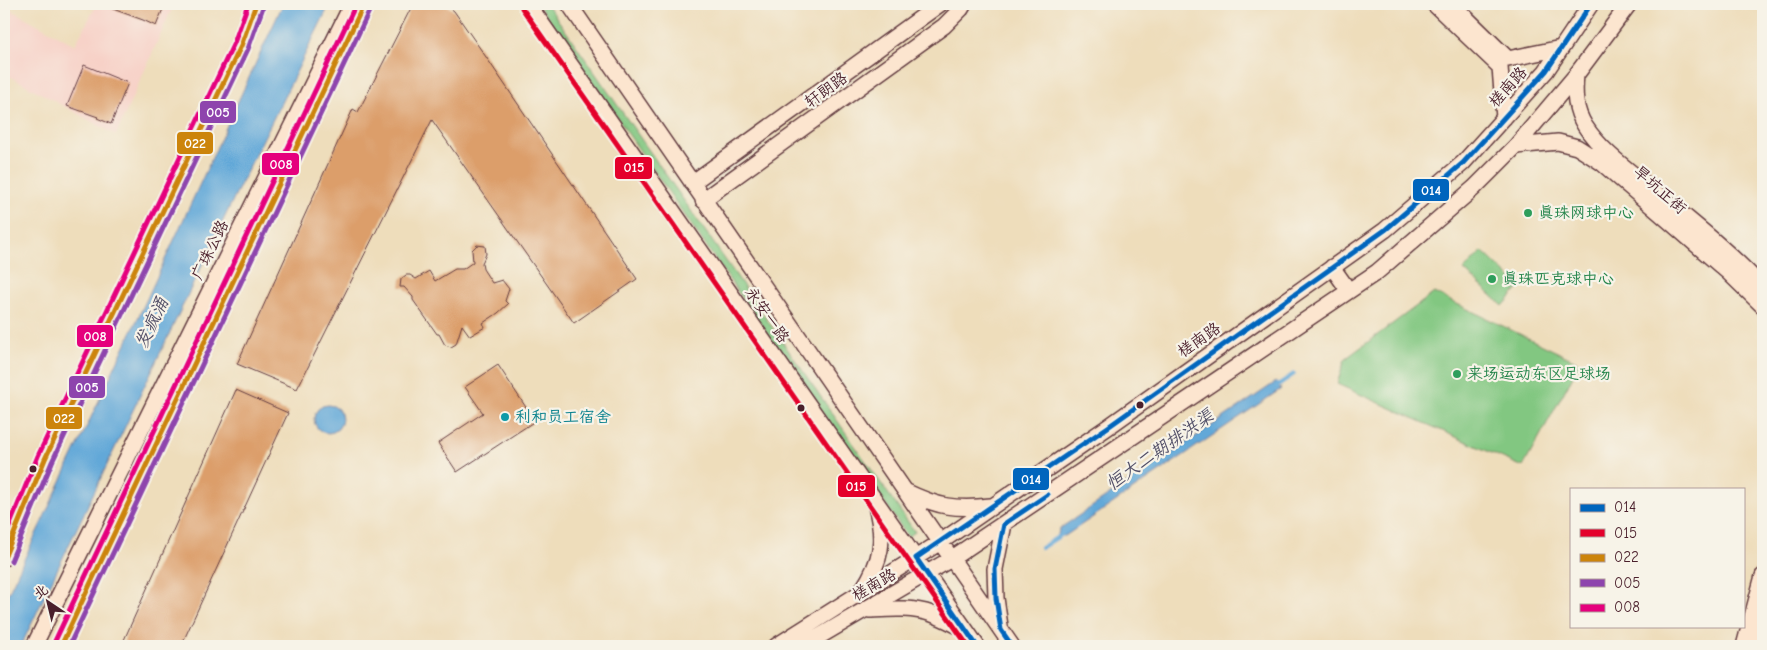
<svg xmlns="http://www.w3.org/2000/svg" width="1767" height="650" font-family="'Comic Neue','LXGW WenKai TC',sans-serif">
<rect width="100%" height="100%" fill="#f7f3e8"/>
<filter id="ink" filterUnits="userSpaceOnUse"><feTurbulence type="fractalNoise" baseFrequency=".02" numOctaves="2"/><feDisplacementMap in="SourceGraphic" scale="10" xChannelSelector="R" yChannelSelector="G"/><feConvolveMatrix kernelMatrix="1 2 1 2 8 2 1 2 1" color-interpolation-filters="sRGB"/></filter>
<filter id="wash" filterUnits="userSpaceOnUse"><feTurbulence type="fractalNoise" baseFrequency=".0096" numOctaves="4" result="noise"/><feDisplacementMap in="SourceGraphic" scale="20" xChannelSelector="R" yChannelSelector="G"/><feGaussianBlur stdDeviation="1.12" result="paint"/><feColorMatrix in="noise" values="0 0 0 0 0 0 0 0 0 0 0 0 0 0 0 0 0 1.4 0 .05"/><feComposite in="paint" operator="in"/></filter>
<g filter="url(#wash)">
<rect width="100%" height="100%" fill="#edb"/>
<path fill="#f7d1c7" d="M97,4h77l-58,131 -112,-62v-67l71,39z"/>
<path fill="#82c781" stroke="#667356" d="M538,4h9l368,528 -7,5z
M1482,251l38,36 -17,19 -39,-36z
M1434,293l146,70 -57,104 -186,-83 8,-25z"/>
<path fill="#62a8d8" stroke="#566482" d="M283,4h47l-99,200 -210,442h-17v-44l140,-297z
M1276,382l5,7 -216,147 -7,-1 1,-6z
M314 419a14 14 0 1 1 28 0a14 14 0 1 1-28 0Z"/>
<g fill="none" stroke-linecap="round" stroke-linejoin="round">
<path stroke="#62a8d8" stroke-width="4" d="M1275,387l19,-13
M1041,548l23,-15"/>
</g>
<g id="blocks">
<path fill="#dc9e6a" d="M102,4h63l-9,22 -13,-6 -41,-15z
M413,4h32l9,7 32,46 151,222 -63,44 -142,-203 -135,269 -60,-25 116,-255 5,3z
M84,65l44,18 -17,41 -14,-6 1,-1 -31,-11z
M477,245l8,1 1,8 -4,9 1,6 9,14 10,-3 7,9 -4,12 3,3 -10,9 -15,10 2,4 -15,9 -8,-11 -6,19 -5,3 -6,-2 -6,-11h-2l-24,-34v-3l-9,-10h-4l1,-8 5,-4h4l6,4 13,-8 6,10 20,-12h8l10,-7 -1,-12z
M498,365l37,56 -78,51 -19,-29 45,-30 -18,-26z
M236,390l52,23 -107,233h-55l-2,-6z"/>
</g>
</g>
<g filter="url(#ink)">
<use href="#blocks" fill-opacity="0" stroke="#633c41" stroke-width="1"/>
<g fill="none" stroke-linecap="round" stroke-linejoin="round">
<g stroke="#633c41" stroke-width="18">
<path id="secondary" d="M528,4l449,642
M569,4l443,642
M1434,4l66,63 4,51
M1452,4l56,55 53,-11
M1576,75c-2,19 -1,35 9,51 16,25 42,43 64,61 39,32 79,63 114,101
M1516,146l42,-4 19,5 25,16 127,110 34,33
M692,183l248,-179
M703,200l241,-174 17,-17 3,-5
M1332,267l17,24
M905,491c33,16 50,19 86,15
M4,558l41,-99 196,-413 15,-42
M863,589c19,-29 22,-49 13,-82
M869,610c21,-1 43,-3 63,4 11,4 22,10 33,15
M1000,626l-4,-28 -1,-29 9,-45
M1755,645l8,-30
M34,646l318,-642
M61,646l303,-642
M776,646l163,-103 169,-116 277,-197 78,-67 83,-92 45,-67
M803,646l148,-87 426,-287 97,-84 42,-42 60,-71 53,-71
M1744,646l19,-70"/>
</g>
<use href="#secondary" stroke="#fce5cf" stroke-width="15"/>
<g stroke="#f7f3e8" stroke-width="9">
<path id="bus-1" d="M977,646l-61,-88 192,-131 277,-197 78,-67 83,-92 45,-67
M1012,646l-11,-16 -5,-32 -1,-29 9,-45 43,-29"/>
</g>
<g stroke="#f7f3e8" stroke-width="9">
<path id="bus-2" d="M522,8l446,638"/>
</g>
<g stroke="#f7f3e8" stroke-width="9">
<path id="bus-3" d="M4,558l41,-99 196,-413 15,-42
M61,646l303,-642"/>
</g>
<g stroke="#f7f3e8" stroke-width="9">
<path id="bus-4" d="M11,561l41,-99 196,-413 15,-42
M69,646l302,-639"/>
</g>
<g stroke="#f7f3e8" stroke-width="9">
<path id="bus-5" d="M4,539l34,-83 196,-413 14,-39
M54,643l302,-639"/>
</g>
<use href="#bus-1" stroke="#0065bd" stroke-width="5"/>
<use href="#bus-2" stroke="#e4002b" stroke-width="5"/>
<use href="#bus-3" stroke="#cc840b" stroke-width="5"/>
<use href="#bus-4" stroke="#8e44ad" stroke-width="5"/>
<use href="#bus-5" stroke="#e5007d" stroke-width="5"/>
</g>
</g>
<g fill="#2e9e5b" stroke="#f7f3e8" stroke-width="2">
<circle cx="1528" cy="213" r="5"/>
<circle cx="1492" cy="279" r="5"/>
<circle cx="1457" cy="374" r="5"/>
</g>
<g fill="#4a1f2b" stroke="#f7f3e8" stroke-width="2">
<circle cx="1140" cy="405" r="4.5"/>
<circle cx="801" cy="408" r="4.5"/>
<circle cx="33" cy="469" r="4.5"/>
</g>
<circle fill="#0f9aa8" stroke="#f7f3e8" stroke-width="2" cx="505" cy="417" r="5"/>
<g text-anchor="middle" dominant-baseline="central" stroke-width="4.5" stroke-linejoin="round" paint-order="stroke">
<g font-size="16" fill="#4a1f2b" stroke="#f7f3e8">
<text transform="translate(1508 87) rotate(-48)">槎南路</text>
<text transform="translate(826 90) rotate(-36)">轩朗路</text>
<text transform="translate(1660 190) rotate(41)">旱坑正街</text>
<text transform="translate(210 250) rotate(-64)">广珠公路</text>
<text transform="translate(767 315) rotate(55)">永安一路</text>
<text transform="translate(1199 340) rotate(-35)">槎南路</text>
<text transform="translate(874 585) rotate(-30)">槎南路</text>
</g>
<g font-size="16" fill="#27864d" stroke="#f7f3e8" text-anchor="start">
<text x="1538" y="213">真珠网球中心</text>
<text x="1502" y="279">真珠匹克球中心</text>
<text x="1467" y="374">来场运动东区足球场</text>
</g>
<g font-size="16" fill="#0d838f" stroke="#f7f3e8" text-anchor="start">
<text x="515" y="417">利和员工宿舍</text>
</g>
<g font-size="18" font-style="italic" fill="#524f68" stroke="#f7f3e8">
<text transform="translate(152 323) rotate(-65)">发疯涌</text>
<text transform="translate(1160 450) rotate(-35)">恒大二期排洪渠</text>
</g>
</g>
<g stroke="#f7f3e8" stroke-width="2">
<rect x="199" y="100" width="38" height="24" rx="5" fill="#8e44ad"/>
<rect x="176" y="131" width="38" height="24" rx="5" fill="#cc840b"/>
<rect x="261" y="152" width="39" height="24" rx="5" fill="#e5007d"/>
<rect x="614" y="156" width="39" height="24" rx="5" fill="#e4002b"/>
<rect x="1412" y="178" width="38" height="24" rx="5" fill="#0065bd"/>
<rect x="76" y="324" width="38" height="24" rx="5" fill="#e5007d"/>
<rect x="68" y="375" width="38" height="24" rx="5" fill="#8e44ad"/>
<rect x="45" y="406" width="38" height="24" rx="5" fill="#cc840b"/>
<rect x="1012" y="467" width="38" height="24" rx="5" fill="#0065bd"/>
<rect x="837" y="474" width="39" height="24" rx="5" fill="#e4002b"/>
</g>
<g font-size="14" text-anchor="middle" font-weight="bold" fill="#fff">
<text x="218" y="117">005</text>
<text x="195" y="148">022</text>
<text x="281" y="169">008</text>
<text x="634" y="172">015</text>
<text x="1431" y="195">014</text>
<text x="95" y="341">008</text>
<text x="87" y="392">005</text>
<text x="64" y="423">022</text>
<text x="1031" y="484">014</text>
<text x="856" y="491">015</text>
</g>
<rect width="1767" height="650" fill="none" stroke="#f7f3e8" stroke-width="20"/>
<rect x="1570" y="488" width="175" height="140" fill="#f7f3e8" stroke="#b29e9c"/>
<rect x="1580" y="504" width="25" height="8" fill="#0065bd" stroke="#b29e9c"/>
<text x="1614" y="512" font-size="15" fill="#4a1f2b">014</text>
<rect x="1580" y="529" width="25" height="8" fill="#e4002b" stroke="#b29e9c"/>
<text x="1614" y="538" font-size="15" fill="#4a1f2b">015</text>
<rect x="1580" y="554" width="25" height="8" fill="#cc840b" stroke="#b29e9c"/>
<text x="1614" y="562" font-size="15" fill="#4a1f2b">022</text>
<rect x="1580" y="579" width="25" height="8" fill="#8e44ad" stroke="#b29e9c"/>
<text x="1614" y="588" font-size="15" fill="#4a1f2b">005</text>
<rect x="1580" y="604" width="25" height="8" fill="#e5007d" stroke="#b29e9c"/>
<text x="1614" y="612" font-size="15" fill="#4a1f2b">008</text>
<g transform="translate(48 602) rotate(325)" stroke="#f7f3e8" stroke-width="4" paint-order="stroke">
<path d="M0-4L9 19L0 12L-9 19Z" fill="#4a1f2b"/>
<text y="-8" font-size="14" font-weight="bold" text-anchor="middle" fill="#4a1f2b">北</text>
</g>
</svg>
